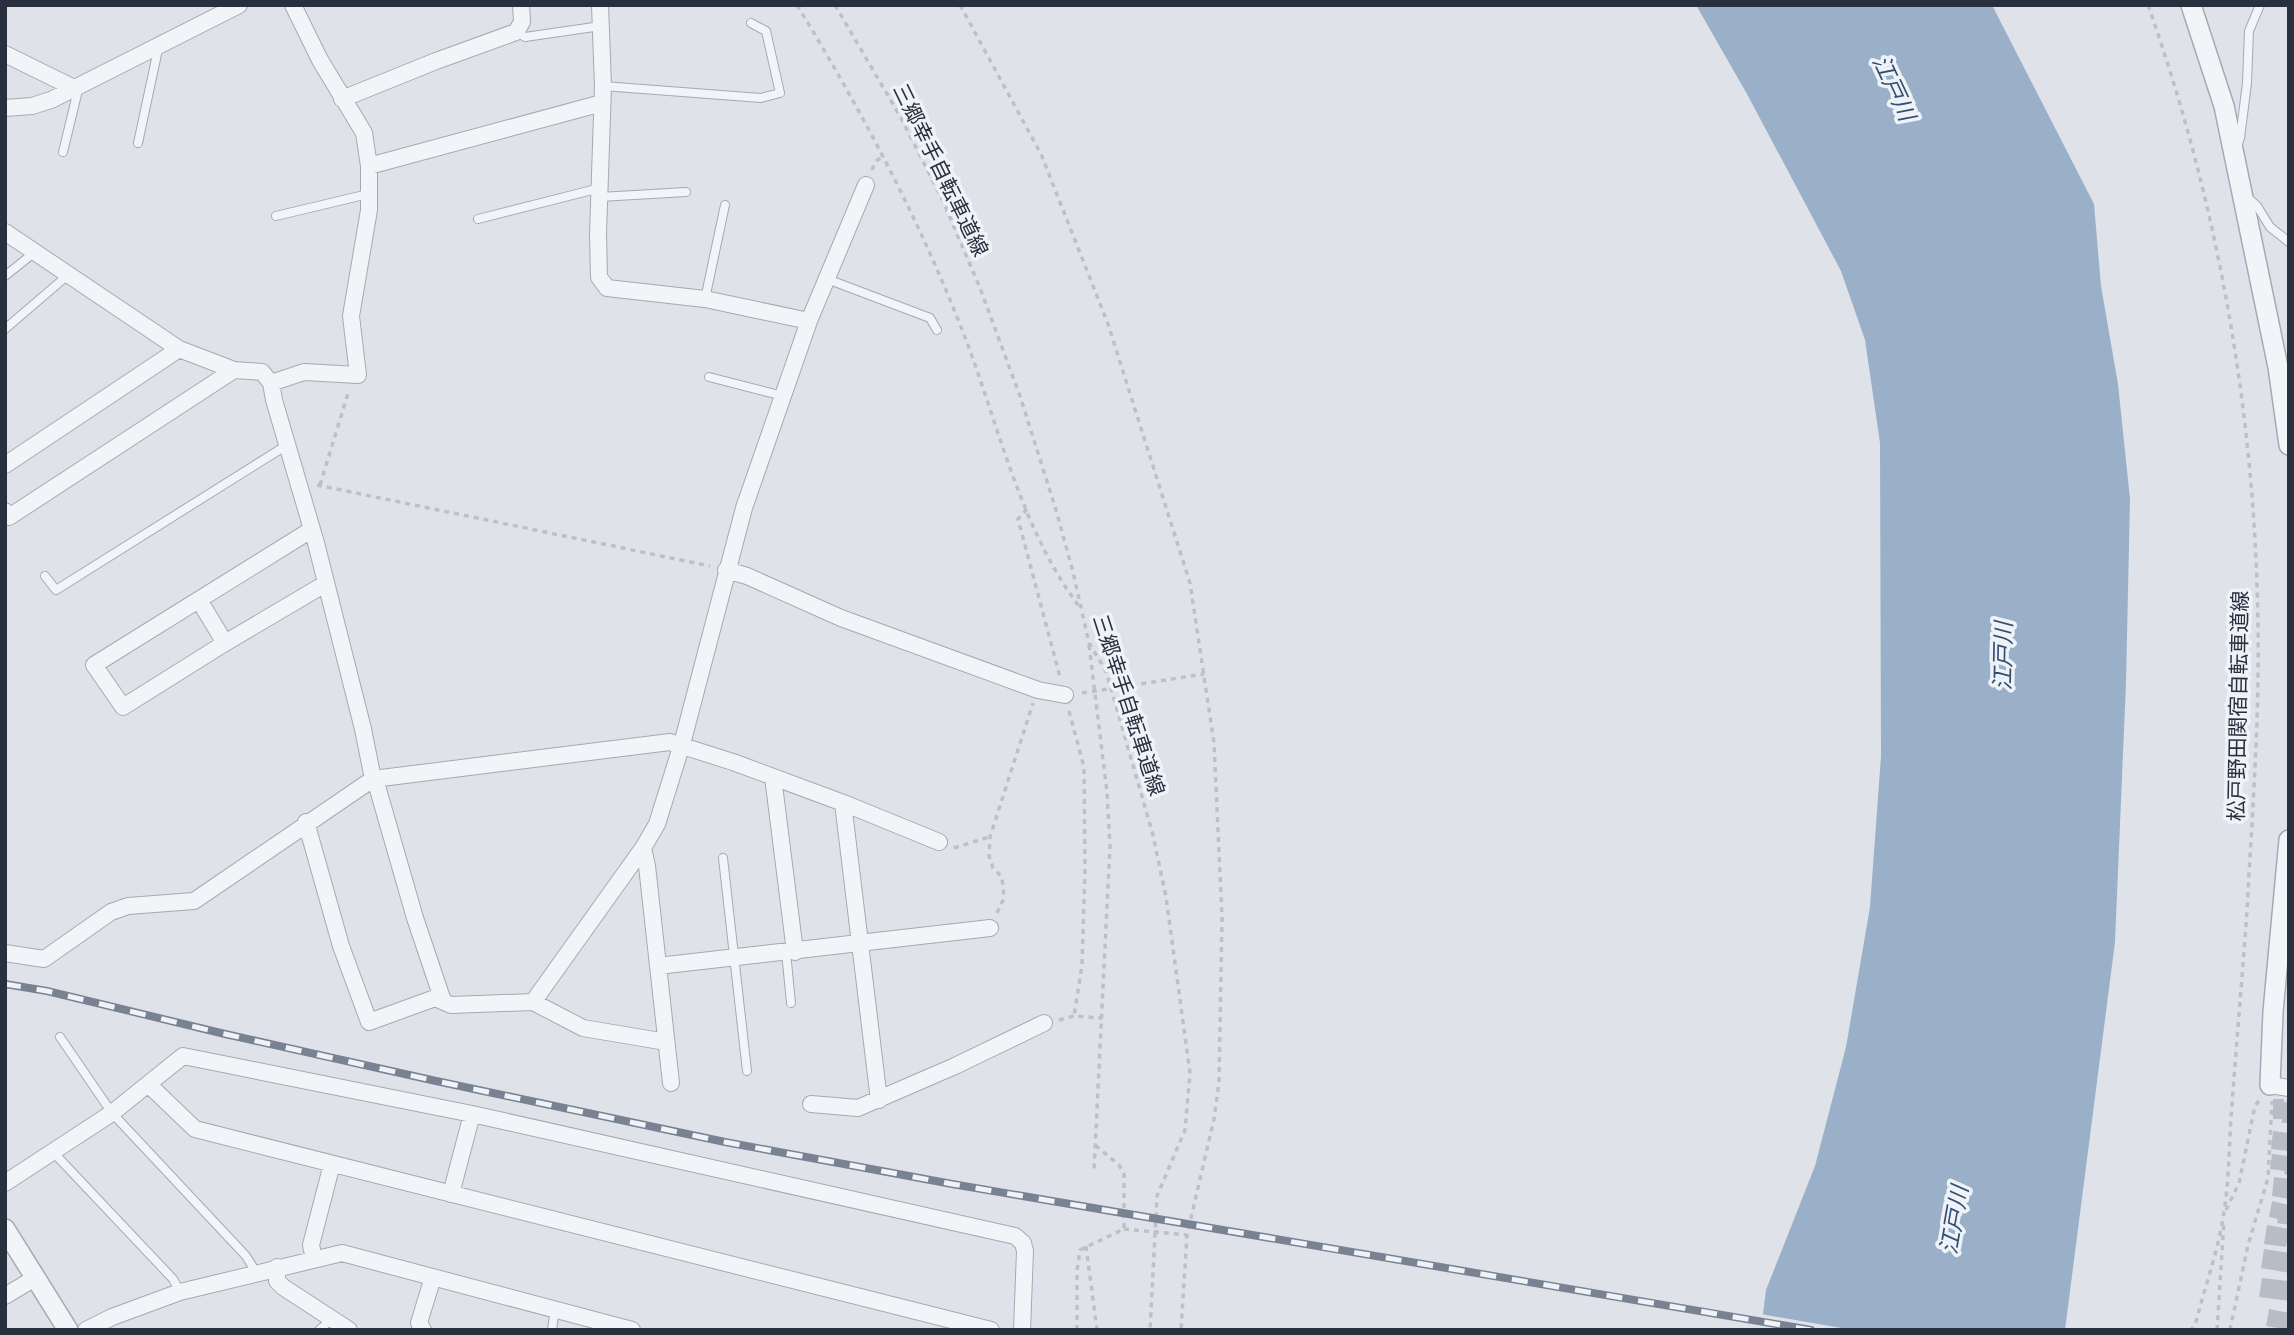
<svg xmlns="http://www.w3.org/2000/svg" width="2294" height="1335" font-family="Cabin,'Noto Sans JP',sans-serif">
<rect width="100%" height="100%" fill="#dfe3e9"/>
<path fill="#9ab0c9" d="M1696,5h296l102,199 7,82 17,98 12,115 -4,184 -11,259 -50,388h-304l5,-40 49,-124 31,-119 24,-140 11,-151 -1,-313 -15,-103 -24,-69 -94,-177z"/>
<path fill="#dfe3e9" d="M1760,1314l93,16h-95z"/>
<path fill="#b7bcc6" d="M2273,1099h11v3h5v21h-7v-4h-9z
M2273,1131l16,2v18l-18,-2z
M2272,1154l17,2v19l-5,-1 1,-3 -15,-2z
M2274,1177l15,2v20l-17,-3z
M2272,1201l17,4v20l-12,-2 1,-4 -9,-2z
M2267,1225l22,4 -3,18 -22,-3z
M2264,1249l25,4v20l-28,-5z
M2262,1278l27,3v20l-30,-4z
M2269,1309l20,4v17l-23,-4z"/>
<g fill="none" stroke-linecap="round" stroke-linejoin="round">
<g stroke="#a4aab3" stroke-width="10">
<path id="service" d="M516,32l9,5 76,-11
M603,86l158,12 19,-5 -14,-62 -15,-8
M138,143l21,-98
M2237,146l3,-8 7,-55 2,-52 11,-26
M63,152l16,-66
M2246,196l11,10 13,21 19,15
M600,197l86,-5
M276,216l92,-22
M478,219l122,-31
M5,276l30,-24
M827,279l103,39 7,12
M705,299l20,-94
M5,329l63,-54
M709,377l74,19
M45,576l11,14 231,-145
M723,858l24,213
M786,952l5,51
M60,1037l52,76 134,143 10,16
M53,1152l120,127 7,13
M319,1330l12,-10
M552,1330l3,-21"/>
</g>
<g stroke="#a4aab3" stroke-width="18">
<path id="minor" d="M600,5l3,81 -5,148 1,43 8,11 98,11 104,22
M5,54l69,34
M342,99l94,-38 80,-29 6,-10 -1,-17
M5,108l27,-2 19,-6 188,-95
M369,166l233,-63
M5,232l174,117 55,21 28,2 9,11 3,17 42,143 47,186 10,50
M271,383l33,-11 54,3 -7,-59 18,-106v-44l-5,-33 -44,-73 -27,-55
M5,465l174,-116
M5,511l4,6 225,-147
M311,530l-217,135 29,42 102,-64 100,-59
M726,570l21,6 94,42 197,72 27,5
M199,600l26,43
M773,777l22,175
M375,779l40,139 28,83
M843,803l36,297
M306,822l35,124 28,76 66,-24 16,7 82,-3 50,26 83,14
M643,848l4,18 24,217
M5,953l39,6 67,-47 17,-6 66,-5 179,-122 297,-37 63,20 113,42 93,38
M658,966l332,-38
M533,1002l110,-154 14,-24 25,-80 62,-236 65,-187 57,-136
M148,1084l47,45 796,201
M2270,1085l19,3
M811,1104l47,4 97,-42 89,-43
M5,1183l107,-70 71,-57 289,58 543,122 8,7 2,8 -3,79
M451,1194l21,-80
M314,1259l-3,-14 21,-81
M277,1267v14l6,6 66,43
M5,1296l30,-18
M86,1330l26,-13 68,-25 162,-39 290,77
M423,1330l-4,-7 14,-46"/>
</g>
<g stroke="#a4aab3" stroke-width="22">
<path id="tertiary" d="M2191,5l33,101 54,261 11,78
M2270,1085l3,-73 16,-172
M5,1229l63,101"/>
</g>
<path stroke="#bdc1c7" stroke-width="3.5" stroke-dasharray="5 5" stroke-linecap="butt" d="M797,5c63,103 120,210 164,322 37,93 58,201 120,282
M835,5l66,113 42,83 37,87 40,108 36,114 17,62 16,71 17,28 47,164 13,62 24,176 -5,57 -28,66 -7,134
M960,5l81,149 67,170 82,259 24,160 8,174 -3,165 -5,37 -27,116 -6,95
M2148,5c76,215 113,444 110,672 -1,78 -7,156 -11,234 -5,69 -11,138 -16,207 -2,31 -2,63 -7,94 -5,36 -19,74 -28,110l-5,8
M872,170l3,-8 8,-6
M317,485l393,81
M320,485l29,-95
M1027,509l-9,10 42,158
M1089,645l18,147 3,54 -16,324
M1082,693l122,-19
M1069,711l15,56 1,103 -3,95 -8,51
M954,848l35,-11
M997,913l7,-15 -2,-21 -9,-9 -4,-12 1,-19 43,-134
M1059,1020l15,-4 28,2
M2226,1210l13,-27 16,-77 6,-8
M1124,1229l63,6
M1086,1246l11,84
M1077,1330v-59l3,-21 44,-21v-55l-5,-9 -24,-20
M2217,1330l7,-109
M2230,1330l18,-85 20,-67 4,-77"/>
<use href="#service" stroke="#f2f4f7" stroke-width="8"/>
<use href="#minor" stroke="#f2f4f7" stroke-width="16"/>
<use href="#tertiary" stroke="#f2f4f7" stroke-width="19"/>
<g stroke="#798293" stroke-width="8">
<path id="rail" d="M5,984l42,7 178,43 211,47 289,61 227,42 859,146"/>
</g>
<use href="#rail" stroke="#eff2f6" stroke-width="5" stroke-dasharray="16" stroke-linecap="butt"/>
</g>
<g text-anchor="middle" dominant-baseline="central" stroke-width="7" stroke-linejoin="round" paint-order="stroke">
<g font-size="21" fill="#283040" stroke="#eff2f6">
<text transform="translate(941 170) rotate(64)">三郷幸手自転車道線</text>
<text transform="translate(1129 705) rotate(72)">三郷幸手自転車道線</text>
<text transform="translate(2238 706) rotate(-89)">松戸野田関宿自転車道線</text>
</g>
<g font-size="23" font-style="italic" fill="#314e75" stroke="#eff2f6">
<text transform="translate(1894 88) rotate(65)">江戸川</text>
<text transform="translate(2003 656) rotate(-89)">江戸川</text>
<text transform="translate(1954 1220) rotate(-80)">江戸川</text>
</g>
</g>
<rect width="2294" height="1335" fill="none" stroke="#283040" stroke-width="14"/>
</svg>
